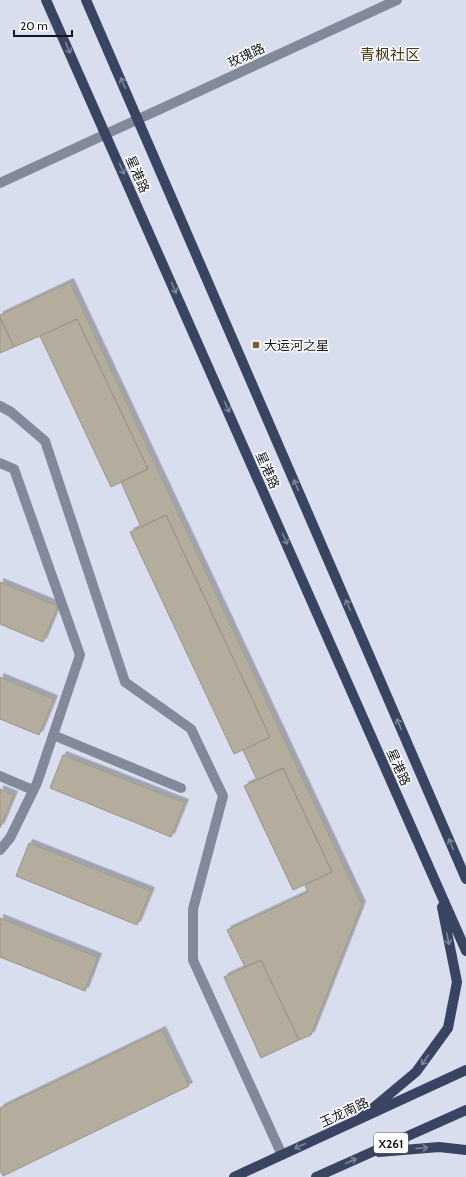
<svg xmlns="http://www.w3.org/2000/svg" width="466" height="1177" font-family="Cabin,'Noto Sans SC',sans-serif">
<defs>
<filter id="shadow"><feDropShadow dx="3.5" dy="-3.5" stdDeviation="0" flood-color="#0004"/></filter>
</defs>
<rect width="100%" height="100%" fill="#d8deee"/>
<path fill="#b4ac9d" stroke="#9b9485" filter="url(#shadow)" d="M70,282l292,623 -51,130 -12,5 -38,-80 -16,7 -18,-37 81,-38 -3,-7 27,-13 -49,-104 -26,12 -14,-30 27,-13 -104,-222 -25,12 -20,-45 27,-13 -71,-150 -37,17 -26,11 -14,-30v-2z
M0,317l14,30 -14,6z
M77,319l71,150 -37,18 -71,-151z
M166,515l104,222 -36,17 -104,-222z
M0,582l58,24 -15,36 -43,-18z
M0,677l54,22 -15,36 -39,-16z
M63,755l122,48 -14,34 -121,-49z
M283,768l49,104 -39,18 -49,-104z
M0,789l14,6 -14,33z
M29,843l122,48 -14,34 -121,-49z
M0,918l98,39 -13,34 -85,-34z
M261,960l38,80 -38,18 -37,-81z
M162,1030l27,56 -186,90 -3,-6v-62z"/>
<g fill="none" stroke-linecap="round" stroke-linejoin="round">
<path stroke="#82899a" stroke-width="10" d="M0,183l106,-49
M0,406l11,6 34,29 80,241 66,47 32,67 -30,113v51l89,195
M0,463l14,6 66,186 -43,128 -27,55 -10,12
M53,735l128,53
M0,776l33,14"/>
<path stroke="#82899a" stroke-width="10" d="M106,134l291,-134"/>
<path stroke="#384461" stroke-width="10" d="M46,0l420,951
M86,0l380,879
M361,1118l55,-46 32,-44 9,-46 -15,-75
M379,1152l60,-5 27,3
M234,1177l232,-107
M316,1177l150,-67"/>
</g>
<defs><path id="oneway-shaft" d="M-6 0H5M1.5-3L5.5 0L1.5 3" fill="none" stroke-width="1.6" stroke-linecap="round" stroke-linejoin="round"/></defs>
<g stroke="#7e8598">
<use href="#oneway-shaft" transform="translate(68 48) rotate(66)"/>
<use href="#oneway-shaft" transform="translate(123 83) rotate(-114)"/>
<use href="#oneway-shaft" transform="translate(122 169) rotate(66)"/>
<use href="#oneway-shaft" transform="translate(174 288) rotate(66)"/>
<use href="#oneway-shaft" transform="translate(227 407) rotate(66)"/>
<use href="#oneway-shaft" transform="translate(296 485) rotate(-113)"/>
<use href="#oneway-shaft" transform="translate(285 539) rotate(66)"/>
<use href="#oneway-shaft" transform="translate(348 605) rotate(-113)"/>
<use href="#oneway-shaft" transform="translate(399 724) rotate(-113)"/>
<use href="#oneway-shaft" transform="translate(451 844) rotate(-113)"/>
<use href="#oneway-shaft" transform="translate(448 939) rotate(78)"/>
<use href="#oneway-shaft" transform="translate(425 1060) rotate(125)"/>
<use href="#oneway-shaft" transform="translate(300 1146) rotate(155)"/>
<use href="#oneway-shaft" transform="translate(422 1148) rotate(-5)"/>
<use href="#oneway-shaft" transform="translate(351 1161) rotate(-24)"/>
</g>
<rect fill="#775f30" stroke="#fff" stroke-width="1.5" x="252" y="341" width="8" height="8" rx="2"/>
<g text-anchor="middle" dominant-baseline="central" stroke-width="3" stroke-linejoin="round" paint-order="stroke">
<rect fill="#fff" stroke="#5a5c5f" stroke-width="1" x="374" y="1133" width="34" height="20" rx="3"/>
<g font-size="12" font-weight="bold" fill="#14161b">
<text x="391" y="1143">X261</text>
</g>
<g font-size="13" fill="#14161b" stroke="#fff">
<text transform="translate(246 55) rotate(-25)">玫瑰路</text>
<text transform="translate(138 174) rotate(66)">星港路</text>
<text transform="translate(268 470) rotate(66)">星港路</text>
<text transform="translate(399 767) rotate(66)">星港路</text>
<text transform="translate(344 1112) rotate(-25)">玉龙南路</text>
</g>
<g font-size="13" fill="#14161b" stroke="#fff" text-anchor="start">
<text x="264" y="345">大运河之星</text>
</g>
<g font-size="15" fill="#4a3811" stroke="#fff">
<text x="390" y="55">青枫社区</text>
</g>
</g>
<path d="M14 30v6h58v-6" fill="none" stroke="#14161b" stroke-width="2"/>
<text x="20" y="30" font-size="12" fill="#14161b" stroke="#ffffff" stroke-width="3" paint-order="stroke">20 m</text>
</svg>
